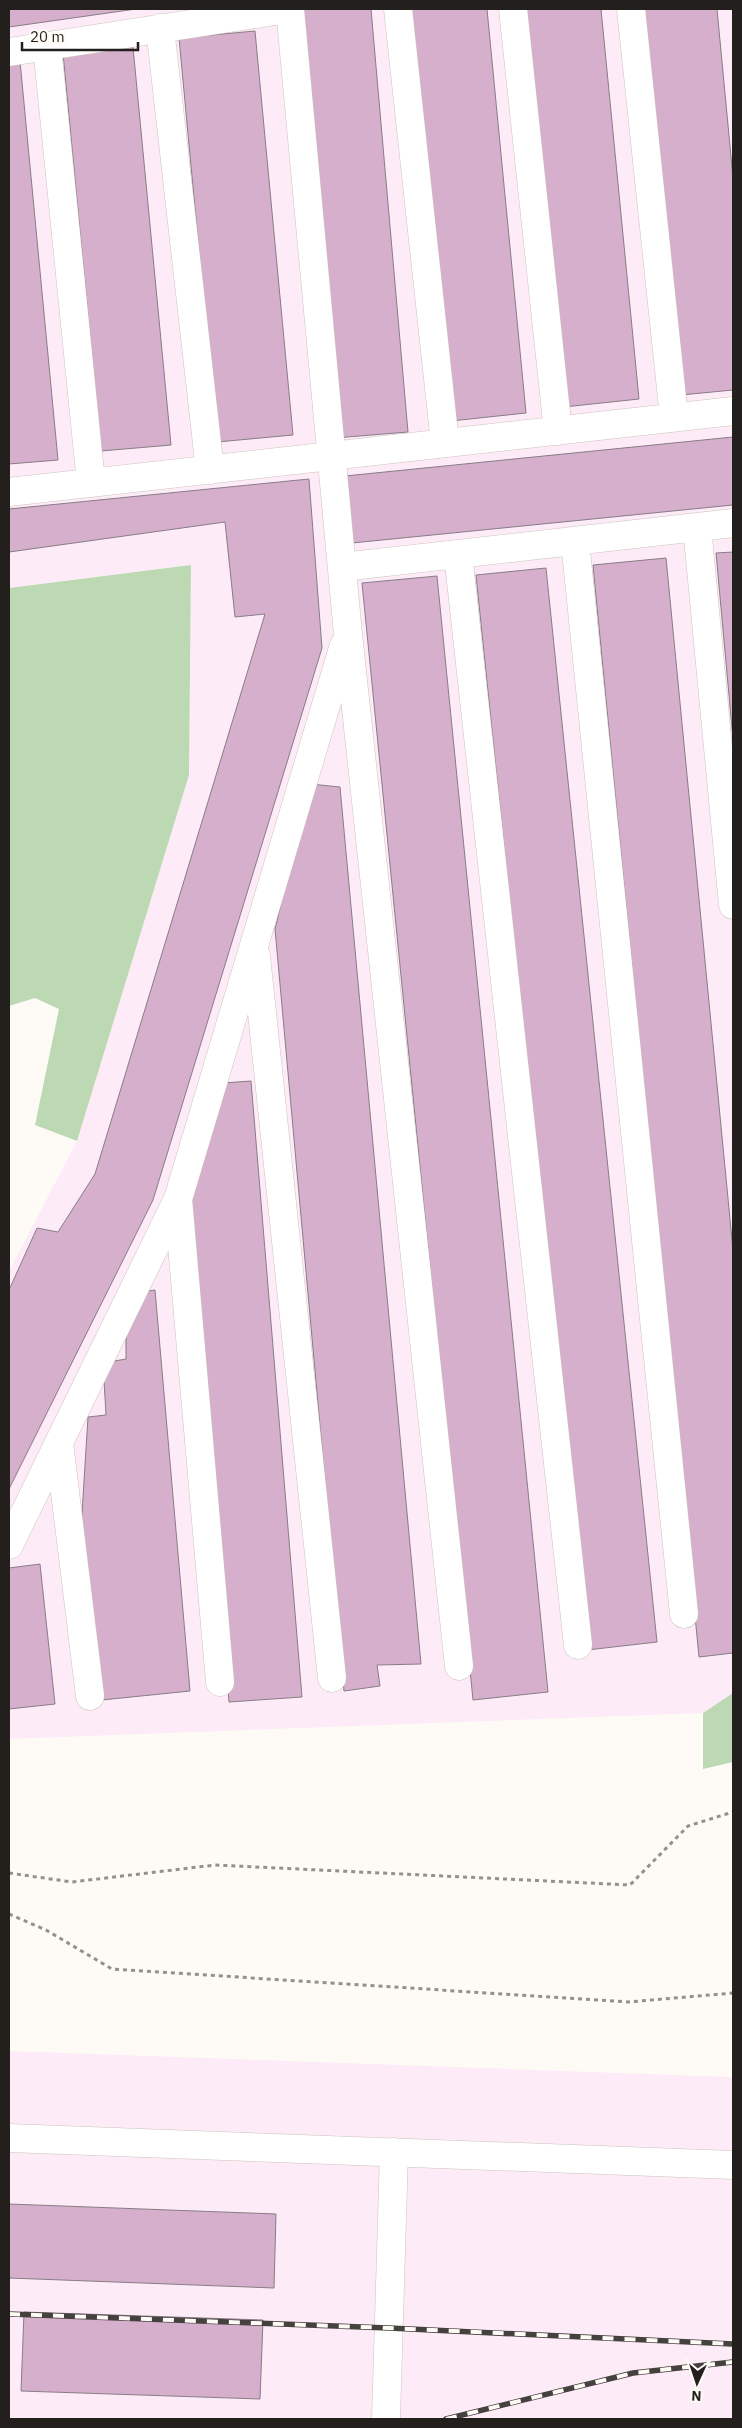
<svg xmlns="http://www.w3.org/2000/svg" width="742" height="2428" font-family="'IBM Plex Sans',sans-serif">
<rect width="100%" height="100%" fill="#fefbf7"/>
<path fill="#fdecf7" d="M9,9h724v1684l-30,20 -694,26v-468l68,-130 112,-366 2,-210 -182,23z
M9,2051l724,26v342h-724z"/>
<path fill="#bcd9b3" d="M191,565l-2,210 -112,366 -42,-16 24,-116 -24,-11 -26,8v-418z
M733,1693v69l-30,7v-56z"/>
<path fill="#d6afcc" stroke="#877d85" d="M9,9h127l-127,18z
M297,9h74l37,423 -73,6z
M410,9h77l39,404 -75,8z
M525,9h76l38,390 -75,8z
M642,9h75l16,169v212l-52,5z
M255,31l38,404 -76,7 -38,-404z
M133,47l38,398 -70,6 -38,-398z
M20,61l38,399 -49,4v-402z
M733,437v68l-381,38 -7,-67z
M309,479l13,169 -169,552 -144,289v-199l28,-62 21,4 37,-58 170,-560 -30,3 -10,-95 -216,30v-43z
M733,552v187l-17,-186z
M666,558l67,692v403l-34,4 -106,-1092z
M546,568l111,1074 -70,8 -111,-1075z
M437,576l111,1116 -75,8 -111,-1117z
M310,784l30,3 81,877 -44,1 3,21 -36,5 -69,-762z
M251,1081l51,616 -73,5 -41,-491 35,-128z
M155,1290l35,401 -88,9 -21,-170 7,-113 18,-2 -3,-52 23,-4v-31l14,-36z
M40,1564l15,140 -46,5v-141z
M9,2204l267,10 -2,74 -265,-10z
M24,2312l239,8 -3,79 -239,-8z"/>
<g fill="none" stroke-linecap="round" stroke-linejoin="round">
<g stroke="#ccc4ba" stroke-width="29">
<path id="minor" d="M290,9l58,625 111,1032
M398,9l47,434
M513,9l45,422
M631,9l43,408
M160,28l50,442
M47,46l44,437
M9,52l279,-43
M9,492l724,-81
M697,527l36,378
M575,541l109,1073
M458,554l120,1091
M342,567l391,-44
M256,956l76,722
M178,1199l42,483
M59,1443l31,253
M9,1545l169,-346 166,-554
M9,2138l724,27
M386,2419l8,-267"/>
</g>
<path stroke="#93908d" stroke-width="3" stroke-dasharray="4 4" stroke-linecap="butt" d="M9,1873l63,9 143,-17 415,20 58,-59 45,-14
M9,1914l37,16 66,39 516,33 105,-9"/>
<use href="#minor" stroke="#fff" stroke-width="28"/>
<g stroke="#44413e" stroke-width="5.5">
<path id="rail" d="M9,2314l380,14 344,16
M446,2419l187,-46 100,-11"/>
</g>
<use href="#rail" stroke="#fefbf7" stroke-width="4" stroke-dasharray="11" stroke-linecap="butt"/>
</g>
<rect width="742" height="2428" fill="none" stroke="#221f1c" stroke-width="20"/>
<g transform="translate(697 2383) rotate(183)" stroke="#fefbf7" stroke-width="4" paint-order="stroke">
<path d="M0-4L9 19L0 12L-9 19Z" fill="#221f1c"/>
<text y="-8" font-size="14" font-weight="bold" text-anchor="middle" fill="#221f1c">N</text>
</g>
<path d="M22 42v8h116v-8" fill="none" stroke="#221f1c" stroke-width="2.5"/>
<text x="30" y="42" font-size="15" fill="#221f1c" stroke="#fefbf7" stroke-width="4" paint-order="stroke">20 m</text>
</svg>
